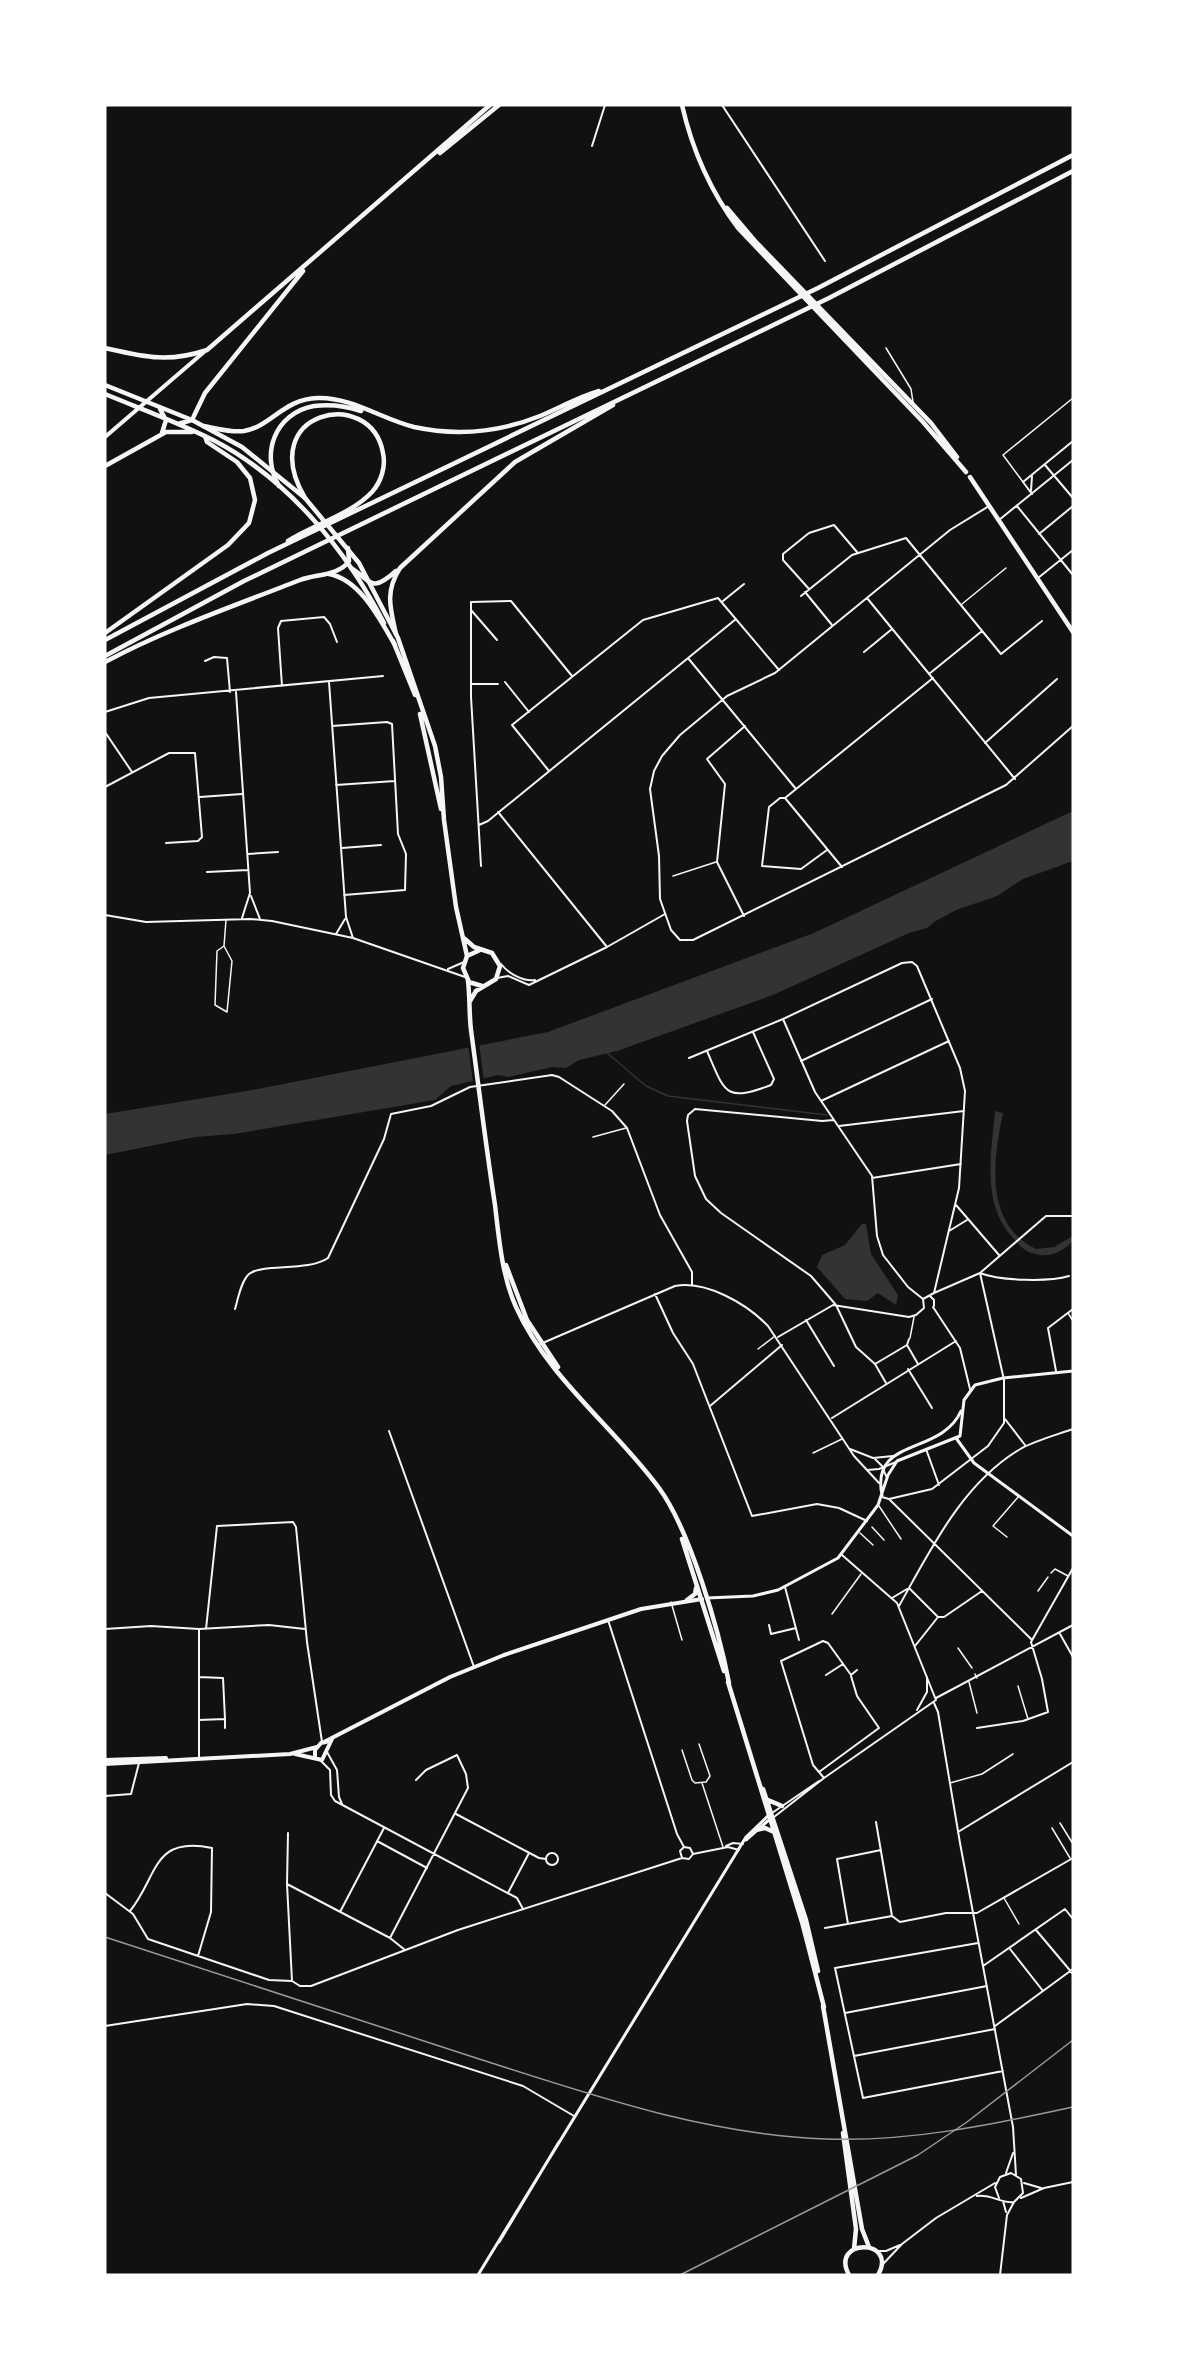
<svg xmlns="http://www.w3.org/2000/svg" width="1178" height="2380" font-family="'Alegreya Sans',sans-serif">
<rect width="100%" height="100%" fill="#111"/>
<path fill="#333" d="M1073,811v50l-50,18 -26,17 -41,14 -22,12 -7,6 -18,5 -136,62 -156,56 -38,9 -13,8 -14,-1 -44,10 -10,-2 -47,11 -16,14 -201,34 -39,3 -90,18v-41l142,-23 301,-59 266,-99z
M995,1111l8,2c-10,47 -19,111 33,136l18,-2 19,-11v5c-12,12 -25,18 -41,12 -9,-3 -12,-7 -18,-14 -33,-35 -23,-84 -19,-128z
M862,1224h4l5,30 27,41 -2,10 -18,-12 -11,8 -22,-2 -28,-32 5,-12 23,-10z"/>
<path fill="#111" d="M479,1042l5,40 -11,1 -5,-39z"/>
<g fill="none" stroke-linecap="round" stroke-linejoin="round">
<path stroke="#333" stroke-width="1.5" d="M606,1052l40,34 22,10 159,19"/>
<path stroke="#f5f5f5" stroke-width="1.5" d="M886,348l25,41 2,13
M1023,482l-20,-27 70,-57
M962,604l44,-36
M673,876l43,-14
M224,946l-7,5 -2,54 12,7 5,-51 -8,-15 2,-26
M605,1105l19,-21
M593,1137l33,-9
M1068,1313l5,8
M910,1338l4,-21
M758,1349l17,-13
M813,1453l29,-14
M879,1506l22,33
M872,1527l12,13
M860,1533l13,12
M1007,1537l-14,-11 26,-30
M1051,1573l4,-4 13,7
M1038,1591l10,-14
M671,1602l11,38
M832,1614l29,-40
M958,1648l14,20
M975,1674l2,4
M969,1682l8,31
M1018,1686l10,33
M682,1750l10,30 3,3 11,-1 4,-6 -11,-32
M702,1783l21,64
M950,1783l32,-9 31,-20
M1060,1823l13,21
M1052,1828l18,30
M1004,1898l15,26"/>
<path stroke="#f5f5f5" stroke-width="2" d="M907,1345l11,19
M875,1364l32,-19 2,-6
M908,1369l24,39"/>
<path stroke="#f5f5f5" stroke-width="2" d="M722,105l103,156
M592,146l13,-41
M1045,465l28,33
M1031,491l1,-15
M1032,494l-9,-12 50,-41
M989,506l-39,24 -175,143 -48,23 -47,39 -18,21 -8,15 -4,18 9,67 1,43 11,31 9,10h13l313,-155 67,-59
M1017,506l56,69
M999,520l74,-60
M1039,534l34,-28
M1038,578l35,-28
M809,589l-26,-29v-6l26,-21 25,-8 23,27
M805,592l27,33
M801,596l51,-41 54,-17 95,116 41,-33
M867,598l148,181
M723,601l21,-17
M471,610l26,30
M864,652l28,-23
M688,658l108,131
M205,661l9,-4 13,1 3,34
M929,674l53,-43
M329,682l17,235 7,21
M505,682l24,30
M471,684h27
M282,686l-4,-58 3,-7 43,-4 6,7 7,18
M236,692l14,201 -8,25
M105,712l44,-14 234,-22
M332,726l55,-4 5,2 6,110 8,20 -1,36 -61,5
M105,732l27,40
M985,743l72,-64
M549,771l-37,-46 131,-105 75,-22 61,72
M336,785l59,-4
M105,787l64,-34h26l7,84 -4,4 -32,2
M200,797l42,-3
M785,798l57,69
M498,812l109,135
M479,825l9,-4 248,-202
M342,848l39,-3
M827,850l-26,19 -39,-3 7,-59 11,-9h5l148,-120
M248,854l30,-2
M481,866l-10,-169v-95l40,-1 61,75
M207,872l41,-2
M251,896l9,23
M105,915l41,7 104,-3 22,2 81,17 112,39
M744,916l-27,-54 8,-78 -18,-25 38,-33
M336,934l9,-15
M501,964c7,9 22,18 34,16
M448,969l16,-7
M497,978l11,-2 21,9 78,-38 58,-33
M783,1019l32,73 57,84 5,60 6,19 25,32 15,12
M707,1051c18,41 17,52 64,34l3,-6 -21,-47
M689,1058l94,-39 119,-56 10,-1 5,4 43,102 5,23 -6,97 -25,105 -11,6 1,9
M801,1061l131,-62
M821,1101l128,-60
M834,1120l-12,1 -127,-12 -7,6 -1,6 8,55 11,23 15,14 90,63 25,29 20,42 19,17 11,19
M839,1126l125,-15
M872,1178l89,-14
M956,1205l43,50
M949,1231l18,-11
M980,1273c20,8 69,9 89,3
M934,1293l46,-20 66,-57h27
M655,1294l18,39 20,31 59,152 65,-12 22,4 28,13
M930,1296l4,4v6
M933,1307l27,41 10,41
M235,1309c3,-10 6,-28 14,-35 14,-11 59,-2 79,-16l56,-119 7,-25 40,-8 39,-19 82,-12 7,2 53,34 15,17 33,87 32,57v13
M806,1320l28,46
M778,1337l55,-32 76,12 7,-2 8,-7
M538,1345l137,-59c31,-6 72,18 93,40l86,130 25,27
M1056,1371l-8,-43 25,-19
M710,1406l72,-61
M832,1418l124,-77
M1005,1419l20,26
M389,1431l85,236
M850,1449l23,9 20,-2
M926,1449l13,36
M875,1459l7,7 4,10
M867,1470l12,-1 17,-7
M882,1497l7,2 142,140
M889,1499l43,-10 56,-43 16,-23v-43l-24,-107
M785,1587l14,53
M909,1588l29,29 -23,29
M892,1598l15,-9
M899,1606c32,-57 64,-124 123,-158 15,-8 34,-13 51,-19
M939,1617h5l38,-26
M608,1620l69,214 7,13
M769,1625l2,9 25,-6
M105,1629l46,-3 48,3 70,-4 36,4
M206,1629l11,-103 76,-4 3,5 11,115 15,100
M1060,1634l13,23
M826,1675l17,-11
M199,1677l24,1 2,41 -26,1
M936,1698l137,-73
M934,1703l4,9 22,131 53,284 3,48
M917,1710l10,-18v-15
M225,1719v9
M977,1728l46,-7 25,-9 -6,-33 -11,-37 42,-74
M327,1752l10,18 2,27 3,7
M199,1758v-129
M321,1761l9,9 1,25 4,6 182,97 6,11
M819,1772l60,-44 -22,-32 -6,-20
M824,1778l-11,-13 -32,-104 42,-20 5,2 23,32 6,-5
M105,1796l26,-2 8,-31
M772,1813l47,-32
M456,1814l83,44 7,1
M774,1817l50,-39 112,-78 -39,-97 -55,-48
M876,1822l16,94
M958,1832l115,-70
M288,1833l-1,51 5,97
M377,1841l50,27
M726,1846l7,-3 10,1
M546 1859a6 6 0 1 1 12 0a6 6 0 1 1-12 0Z
M693,1854l35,-7 11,3
M682,1858l-2,-7 4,-4 6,1 3,6
M287,1884l103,54 15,12
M105,1893l28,21 15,25 121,41 23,1
M508,1893l21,-40
M130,1911c28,-34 22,-76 82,-63l-1,64 -13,44
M340,1912l44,-84
M848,1924l-11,-65 44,-9
M825,1928l67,-12 8,6 46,-9h31l96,-55
M1036,1930l37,44
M390,1938l78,-150 -2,-14 -9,-19 -31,15 -10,10
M978,1943l-143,25 28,130 140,-27
M1010,1949l33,42
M983,1966l82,-57 8,10
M292,1981l8,5h11l147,-56 224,-72 7,1 4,-5
M845,2013l142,-27
M105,2026l142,-22 27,2 249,80 51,30
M995,2026l78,-57
M854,2056l141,-27
M1006,2173l7,-20
M1024,2183l17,5
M977,2196c15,-2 24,8 37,6l9,-9 -2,-14 -10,-6 -11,4 -5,10 4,11
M1021,2198l23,-10 29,-6
M1003,2201l3,11
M877,2251h9l14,-6
M883,2264l19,-20 34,-26 59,-35
M1000,2275l7,-60 7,-13"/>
<path stroke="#f5f5f5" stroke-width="3" d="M956,1438l18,25 99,73
M882,1495c-12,-58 59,-39 79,-84
M707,1598l46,-2 25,-6 60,-32 40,-53 10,-30 9,-14 63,-25 4,-36 11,-15 28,-7 70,-7
M746,1840l24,-21
M499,2242l60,-100
M478,2275l268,-438 24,-23"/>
<path stroke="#f5f5f5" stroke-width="4" d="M105,437l99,-85
M324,1742l126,-65 54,-22 137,-46 61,-10
M295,1754l27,6 10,-21
M315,1758v-8l6,-7 5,-1
M105,1760l61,-2
M105,1764l185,-10 27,-7"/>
<path stroke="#f5f5f5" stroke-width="4.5" d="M682,105c10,44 29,87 56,123l185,194 43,50
M440,153l59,-48
M727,208l28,33 176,182 26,34
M105,348c40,9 63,15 102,2l283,-245
M105,385l87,35 50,27 63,51 54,65 39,75 37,108 6,31 3,43 12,87 11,49
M105,394c36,15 75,29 110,47 74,39 131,109 169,182
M160,409l6,11 -4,13
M178,424l14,-4 13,-27 98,-122
M105,466l61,-34h26
M970,477l103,155
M393,641l22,54
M420,714l21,95
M465,939l9,8 18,6 8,13 -4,13 -20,12 -6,10
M480,950l-13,6 -4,12 6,14 13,4
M468,981c2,16 1,33 3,49 8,59 15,117 24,175 4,34 7,71 21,102 32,71 98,120 143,181 31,42 60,143 70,195
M506,1265l21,55 31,47
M682,1539l42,132
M687,1600l8,-6 1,-6
M728,1682l74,240 22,85
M763,1789l43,131 12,51
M768,1800l14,6
M756,1830l9,-2 9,4
M823,2006l39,223 7,18
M843,2133l13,96 -2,20
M849,2275c-20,-37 50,-37 29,0"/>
<path stroke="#f5f5f5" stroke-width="4.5" d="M203,426c13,2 28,7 41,5 28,-5 39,-32 74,-33 33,-1 64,21 96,29 42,9 86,5 126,-11 19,-8 39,-19 59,-25
M279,486c-19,-32 -4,-73 35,-80 16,-2 32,0 47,5
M288,541c27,-17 62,-26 84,-49 9,-10 14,-25 11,-39 -12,-68 -129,-42 -78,45
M351,568c21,13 19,26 45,3
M329,574c32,6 51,46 66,71
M105,633l123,-88 21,-22 6,-23 -5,-22 -13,-16 -30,-20 -2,-6
M396,634c-6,-26 -11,-43 4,-66l115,-106 98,-57
M105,640l163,-87 550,-265 255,-133
M105,656l139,-75 585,-283 244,-127
M105,662c62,-33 129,-56 195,-82 15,-6 39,-4 49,-19l-1,-13"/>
<path stroke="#9a9a9a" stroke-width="1.5" d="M680,2275l238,-120 49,-33 106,-82"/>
<path stroke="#9a9a9a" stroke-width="1.5" d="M105,1937c123,40 246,80 368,120 116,37 229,77 352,82 85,3 165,-14 248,-32"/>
</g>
<rect width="1178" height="2380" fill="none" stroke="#ffffff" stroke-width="213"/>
</svg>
